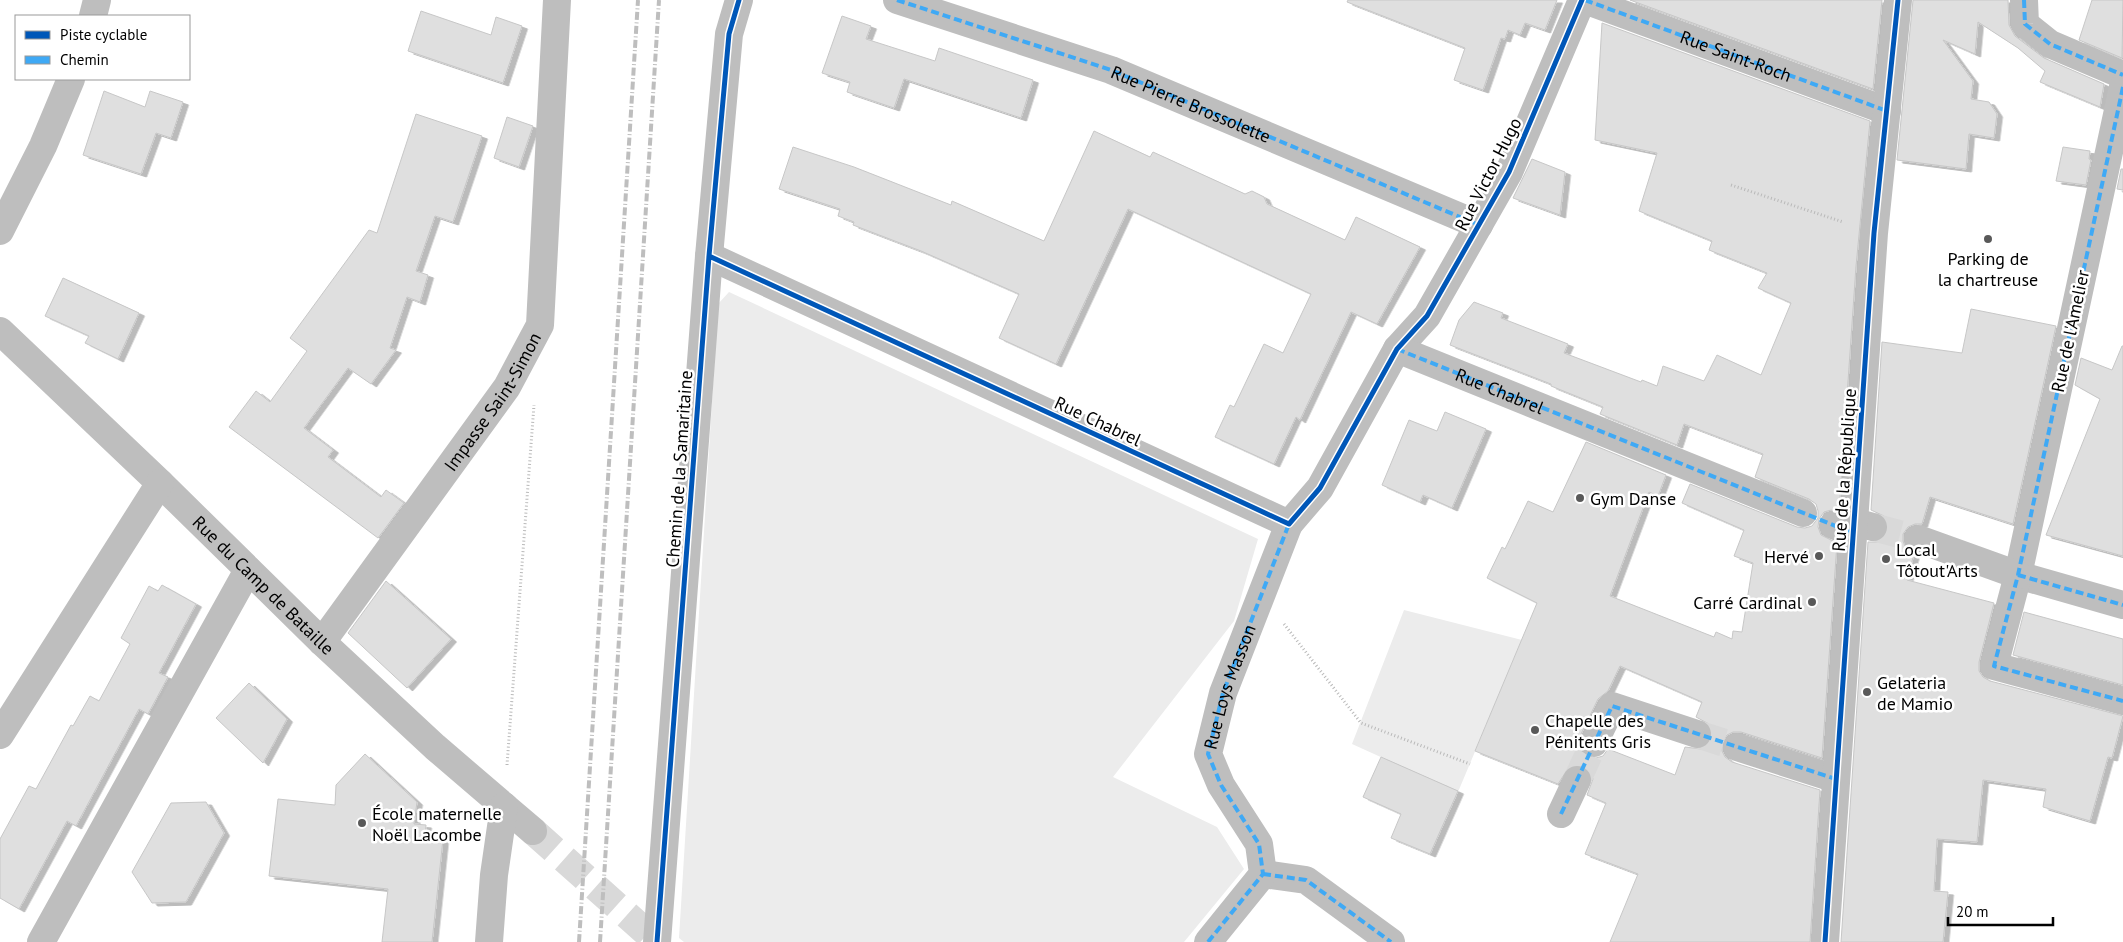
<svg xmlns="http://www.w3.org/2000/svg" width="2123" height="942" font-family="'PT Sans',sans-serif">
<defs>
<filter id="shadow"><feDropShadow dx="5.5" dy="3" stdDeviation="0" flood-color="#0004"/></filter>
</defs>
<rect width="100%" height="100%" fill="#fff"/>
<path fill="#ececec" d="M729,292l529,247 -24,82 -121,156 104,50 27,42 -60,73h-500l-5,-4 39,-634z
M1404,610l118,30 -64,152 -106,-48z"/>
<path fill="#dfdfdf" stroke="#c7c7c7" fill-rule="evenodd" filter="url(#shadow)" d="M1348,0h209l-12,30 -20,-7 -5,12 -12,-5 -3,9 -4,-1 -18,52 -29,-10 11,-32 -118,-46z
M1630,0h252l-9,89z
M1913,0h95l1,25 6,11 29,22 60,26 -4,23 -60,-25 5,-11 -27,-23 -40,-26 -3,32 -32,-14 30,41 -2,18 18,3 8,12 -3,24 -25,-4 -3,35 -69,-9z
M2092,0h31l-1,58 -43,-18z
M421,11l70,24 5,-18 26,9 -19,57 -95,-32z
M842,16l29,10 -5,13 69,22 4,-13 94,32 -12,38 -117,-39 -10,29 -47,-16 3,-10 -28,-9z
M1602,23l268,98 -14,145 -17,245 -8,-1 -7,2 -5,7 -1,8 3,8 16,8 -15,215 -81,-26h-8l-6,3 -5,8v8l3,6 7,5 88,28 -10,152h-200l28,-68 -53,-20 21,-51 -19,-8 6,-16 -3,-8 -7,-5 -7,-2 -7,3 -11,17 -83,-33 62,-148 -50,-25 15,-31 3,2 23,-48 25,11 33,-70 80,33 -8,21 -9,-4 -39,104 104,41 2,-5 16,7 1,-8 9,1 11,-69 -19,-7 10,-26 -62,-27 8,-19 107,43 8,1 7,-2 6,-8v-7l-2,-7 -7,-5 -54,-22 8,-23 -79,-30 -7,21 -77,-31 3,-7 -52,-21v-2l-101,-39 9,-25 15,-18 29,11 -2,5 67,26 -4,9 77,29 1,-2 15,6 6,-20 41,15 13,-26 44,20 30,-72 -33,-15 9,-15 -58,-23 3,-9 -73,-30 18,-58 -62,-13zM1620,666l82,36 -6,15 13,7 3,7v8l-4,6 -7,4 -16,-2 -10,28 -67,-26 -5,7 -7,2 -9,-1 -6,-6 -3,-7 2,-8 18,-37 10,-8z
M104,91l41,16 5,-16 33,11 -12,36 -15,-5 -15,41 -58,-19z
M416,114l66,22 -29,86 -18,-6 -19,55 12,4 -8,27 -13,-5 -17,51 6,2 -25,34 -23,-16 -44,60 29,22 -5,7 53,40 5,-7 18,13 -26,35 -149,-111 27,-36 14,11 37,-51 -17,-13 79,-108 8,3z
M507,117l26,9 -14,41 -25,-9z
M1094,131l56,26 3,-5 92,42 7,-3 12,6 3,7 78,36 11,-23 64,30 -43,77 -26,-12 -51,108 -4,-3 -22,47 -59,-27 15,-32 4,2 30,-63 19,9 28,-59 -183,-85 -72,155 -57,-26 20,-44 -98,-43 -68,-26 1,-3 -16,-6 2,-7 -61,-20 14,-42 61,20 97,38 1,-4 92,40z
M2063,147l27,4 -1,8 2,1 -5,25 -30,-4z
M1532,159l33,13 -5,43 -47,-17z
M2121,169h2v21l-6,-1z
M63,278l76,35 -21,46 -33,-16 4,-7 -44,-20z
M1971,309l85,17 -43,198 -83,-27 -8,27h-7l-7,3 -5,7v7l3,8 8,5 -7,26 87,23 -15,59v9l4,6 7,4 133,35 -11,42 -4,-1 -18,64 -47,-14 3,-18 -63,-9 -6,62 -40,-3 -3,52 14,1 -5,50h-102l27,-400h9l7,-4 4,-7v-7l-4,-8 -13,-6 11,-168 80,11z
M2122,346h1v210l-77,-21 54,-136 -25,-14 6,-27 31,12z
M1445,412l41,17 -34,79 -29,-13 -3,7 -38,-17 27,-65 28,11z
M386,581l65,58 -44,49 -59,-55z
M162,585l34,19 -37,69 9,4 -20,37 -9,-5 -63,117 -9,-5 -48,88 -19,-11v-59l29,-53 7,3 35,-64 2,1 17,-30 9,5 31,-57 -9,-6 28,-52 9,5z
M2024,612l99,27v46l-110,-30z
M249,683l38,36 -24,44 -47,-45z
M365,754l52,48 -3,22 12,1 -1,12 18,2 -11,103h-50l6,-53 -119,-13 9,-77 57,6 1,-20z
M1381,757l77,34 -28,63 -39,-16 10,-24 -38,-17z
M206,802l18,31 -38,69 -34,1 -20,-31 39,-69z"/>
<g fill="none" stroke-linecap="round" stroke-linejoin="round">
<path stroke="#d9d9d9" stroke-width="28" stroke-dasharray="28 14" stroke-linecap="butt" d="M1873,527l45,12
M1697,734l40,13
M1577,780l17,-37
M533,831l123,110"/>
<path stroke="#b9b9b9" stroke-width="3" stroke-dasharray="1 2.5" stroke-linecap="butt" d="M1731,185l112,37
M1284,624l77,99 109,41
M507,765l27,-360"/>
<path stroke="#bebebe" stroke-width="28" d="M2024,0l1,24 25,20 73,31
M2018,575l105,30"/>
<g stroke="#bebebe" stroke-width="28">
<path id="s1" d="M897,0l214,70 368,155"/>
<path d="M1585,0l302,111"/>
<path d="M93,16l4,-16"/>
<path d="M2123,87l-105,488 -24,91 129,35"/>
<path d="M0,231l43,-85 28,-67"/>
<path d="M709,256l580,268 31,-36 77,-139 30,-33 82,-144 73,-172"/>
<path id="s2" d="M0,331l160,152 162,159 113,105 98,84"/>
<path id="s3" d="M1397,349l406,164"/>
<path d="M1833,525l20,8 9,-9 11,3"/>
<path d="M1918,539l100,36"/>
<path id="s4" d="M322,642l185,-255 33,-62 17,-325"/>
<path d="M0,735l160,-252"/>
<path d="M1594,743l18,-37 85,28"/>
<path d="M1737,747l99,32"/>
<path d="M1561,814l16,-34"/>
<path d="M1263,874l43,6 85,62"/>
<path d="M41,942l207,-372"/>
<path d="M489,942l5,-67 10,-69"/>
<path d="M657,942l52,-686 20,-222 10,-34"/>
<path d="M1208,942l55,-68 -4,-30 -38,-59 -13,-31 15,-61 66,-169"/>
<path d="M1825,942l49,-709 24,-233"/>
</g>
<path stroke="#bebebe" stroke-width="4" stroke-dasharray="8 2.5 1 2.5" stroke-linecap="butt" d="M579,942l59,-942
M600,942l59,-942"/>
<g stroke="#3fa9f5" stroke-width="4" stroke-dasharray="8 4" stroke-linecap="butt">
<path d="M897,0l214,70 368,155"/>
<path id="s5" d="M1585,0l302,111"/>
<path d="M2024,0l1,24 25,20 73,31"/>
<path d="M2123,87l-105,488 -24,91 129,35"/>
<path d="M1397,349l456,184"/>
<path d="M2018,575l105,30"/>
<path d="M1561,814l51,-108 224,73"/>
<path d="M1263,874l43,6 85,62"/>
<path id="s6" d="M1208,942l55,-68 -4,-30 -38,-59 -13,-31 15,-61 66,-169"/>
</g>
<g stroke="#fff" stroke-width="8">
<path id="cycleway" d="M709,256l580,268 31,-36 77,-139 30,-33 82,-144 73,-172
M657,942l52,-686 20,-222 10,-34
M1825,942l49,-709 24,-233"/>
</g>
<use href="#cycleway" stroke="#0057b8" stroke-width="5"/>
</g>
<g fill="#595959" stroke="#fff" stroke-width="2">
<circle cx="1988" cy="239" r="5"/>
<circle cx="1580" cy="498" r="5"/>
<circle cx="1819" cy="556" r="5"/>
<circle cx="1886" cy="559" r="5"/>
<circle cx="1812" cy="602" r="5"/>
<circle cx="1867" cy="692" r="5"/>
<circle cx="1535" cy="730" r="5"/>
<circle cx="362" cy="823" r="5"/>
</g>
<g text-anchor="middle" dominant-baseline="central" stroke-width="5" stroke-linejoin="round" paint-order="stroke">
<g font-size="18" fill="#000" stroke="#fff">
<text stroke="none"><textPath href="#s5" startOffset="161">Rue Saint-Roch</textPath></text>
<text stroke="none"><textPath href="#s1" startOffset="312">Rue Pierre Brossolette</textPath></text>
<text transform="translate(1488 174) rotate(-63)">Rue Victor Hugo</text>
<text transform="translate(2070 331) rotate(-78)">Rue de l'Amelier</text>
<text stroke="none"><textPath href="#s3" startOffset="111">Rue Chabrel</textPath></text>
<text stroke="none"><textPath href="#s4" startOffset="295">Impasse Saint-Simon</textPath></text>
<text transform="translate(1098 421) rotate(25)">Rue Chabrel</text>
<text transform="translate(679 469) rotate(-86)">Chemin de la Samaritaine</text>
<text transform="translate(1844 470) rotate(-86)">Rue de la République</text>
<text stroke="none"><textPath href="#s2" startOffset="366">Rue du Camp de Bataille</textPath></text>
<text stroke="none"><textPath href="#s6" startOffset="292">Rue Loys Masson</textPath></text>
</g>
<g font-size="18" fill="#000" stroke="#fff" text-anchor="start">
<text x="1988" y="258" text-anchor="middle">Parking de<tspan x="1988" dy="21">la chartreuse</tspan></text>
<text x="1590" y="498">Gym Danse</text>
<text x="1896" y="549">Local<tspan x="1896" dy="21">Tôtout'Arts</tspan></text>
<text x="1809" y="556" text-anchor="end">Hervé</text>
<text x="1802" y="602" text-anchor="end">Carré Cardinal</text>
<text x="1877" y="682">Gelateria<tspan x="1877" dy="21">de Mamio</tspan></text>
<text x="1545" y="720">Chapelle des<tspan x="1545" dy="21">Pénitents Gris</tspan></text>
<text x="372" y="813">École maternelle<tspan x="372" dy="21">Noël Lacombe</tspan></text>
</g>
</g>
<rect x="15" y="15" width="175" height="65" fill="#ffffff" stroke="#999999"/>
<rect x="25" y="31" width="25" height="8" fill="#0057b8" stroke="#999999"/>
<text x="60" y="40" font-size="15" fill="#000000">Piste cyclable</text>
<rect x="25" y="56" width="25" height="8" fill="#3fa9f5" stroke="#999999"/>
<text x="60" y="65" font-size="15" fill="#000000">Chemin</text>
<path d="M1948 917v8h105v-8" fill="none" stroke="#000000" stroke-width="2.5"/>
<text x="1956" y="917" font-size="15" fill="#000000" stroke="#ffffff" stroke-width="4" paint-order="stroke">20 m</text>
</svg>
